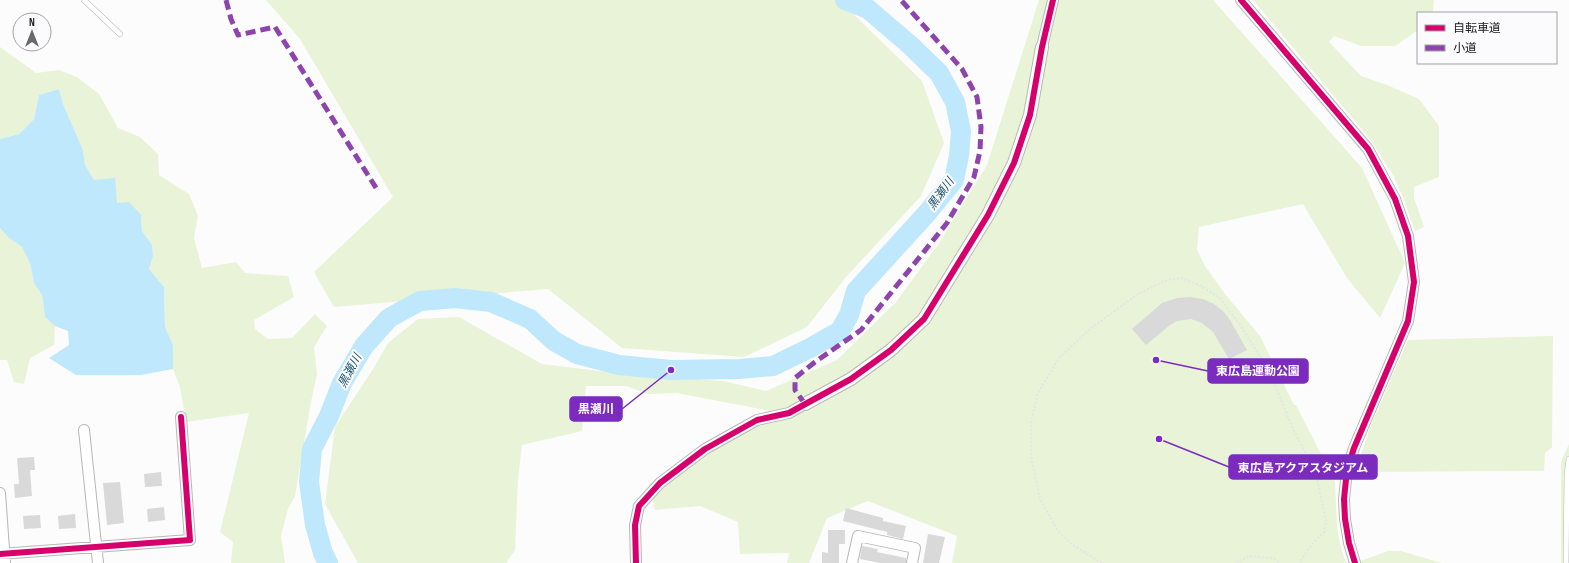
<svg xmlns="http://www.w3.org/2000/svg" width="1569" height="563" font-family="'Sofia Sans Condensed','Noto Sans JP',sans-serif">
<rect width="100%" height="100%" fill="#fcfcfc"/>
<path fill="#e9f3d7" d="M266,0h573l83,81 22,62 -23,53 -75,81 -39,50 -63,30 -122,-9 -74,-59 -214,18 -20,-35 79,-75 -93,-158z
M1039,0h174l149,168 43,95 -25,55 -33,-40 -44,-74 -104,23 -2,23 8,16 20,28 35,42 34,69h2l39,77 2,45 4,21 5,15h-394l5,-27 -89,-35 -41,17 -18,45h-22l2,-10 -49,1 -2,-32 -38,-16 -45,4 -6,-26 77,-53 44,-20 -93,-18 -30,1 -20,-8h-41l-4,45 -60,14 -4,34 -3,71 -9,13h-148l-33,-59 10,-77 38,-58 15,-26 30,-24 41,-2 83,47 81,10 100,7 43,10 71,-31 59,-58 41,-56 50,-81z
M1253,0h181l-1,13h-15v17l-23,16h-34l-27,-10 -5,6 32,34 26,9 32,14 20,27v51l-25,10v11l10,29 -9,4 -12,-34 -10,-22 -23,-36z
M0,47l36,26 23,-3 18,7 22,17 19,34 22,9 18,17 1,21 30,19 9,22 -4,22 8,30 34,-6 9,11 43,3 6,21 -40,23 1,9 13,10 24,-1 23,-24 12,12 -13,21 3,27 -6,28 -16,94 -7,13 -7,27 4,27h-54l2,-21 -13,-10 29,-119 -63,9 -6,-35 -7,-18v-24l-8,-18 -1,-40 -15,-18 4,-13 -1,-11 -10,-14 -1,-16 -24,-12 -23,-23 -9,-15 -2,-15 -20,-46 -4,-15 -20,6 -5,24 -15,15 -19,5z
M0,228l9,10 13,9 8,16 4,20 8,12 3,22 10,9 -1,19 -24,13 -6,26 -10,-2 -7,-22h-7z
M1553,336l-1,111 -7,6 -1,18 -189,1 16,-47 37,-85z
M1569,444v119h-8v-101z
M1388,551h13l41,12h-87z"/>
<path fill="#c0e8fd" d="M59,89l4,15 20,46 2,15 9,15 21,-2 2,25 12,-1 12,13 1,16 10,14 1,11 -4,13 15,18 1,40 8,18v24l-32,6h-65l-27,-17 20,-13 -1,-14 -13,-5 -10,-9 -3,-22 -8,-12 -4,-20 -8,-16 -13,-9 -9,-10v-89l19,-5 15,-15 5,-24z"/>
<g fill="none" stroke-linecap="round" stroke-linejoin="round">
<path stroke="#c0e8fd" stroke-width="20" d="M328,563l-5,-10 -8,-28 -6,-43 3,-33 17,-33 13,-33 22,-37 25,-28 31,-17 35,-3 36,4 39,17 24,22 23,13 42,11 52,5 68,-1 34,-3 37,-18 30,-17 9,-16 7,-24 72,-79 26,-32 5,-24 2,-25 -6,-29 -16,-29 -29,-28 -42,-36 -23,-9"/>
</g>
<path fill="#d9d9d9" d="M1190,297l13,2 11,5 10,8 6,8 17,30 -18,9 -16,-27 -11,-9 -11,-4 -14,2 -7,4 -24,20 -14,-16 30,-26 15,-5z
M34,457l1,13h-5l2,26 -17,2 -1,-14h5l-2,-26z
M161,472l1,14 -17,1 -1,-13z
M120,482l4,41 -17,2 -4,-42z
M164,507l1,13 -17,2 -1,-13z
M846,508l37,10v3l23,5 -3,13 -16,-4v-3l-44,-11z
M75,514l1,14 -17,1 -1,-13z
M40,515l1,13 -17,1 -1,-13z
M828,530h17v14h-6v19h-17v-11l6,1z
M928,534l17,3 -6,26h-16z
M862,546l16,3 -1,3 29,6v5h-26l-20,-4z"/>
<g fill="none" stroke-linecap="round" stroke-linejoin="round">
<g stroke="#b7b7b8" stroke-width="6">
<path id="service" d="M84,0l36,34
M1566,563l1,-88 2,-16"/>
</g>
<g stroke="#b7b7b8" stroke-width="12">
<path id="minor" d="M1241,0l127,149 27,50 13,37 6,46 -6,39 -54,127 -7,22 -3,29 1,20 4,24 6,20
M1042,47l11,-47
M84,430l14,133
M0,493l5,70
M0,554l190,-14 -9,-123
M636,563l-1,-38 4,-19 21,-23 45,-34 52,-29 32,-7 16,-9
M852,563l6,-27 57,12 -3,15"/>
</g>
<g stroke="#b7b7b8" stroke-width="14">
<path id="tertiary" d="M805,404l46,-25 40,-29 33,-31 64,-104 26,-52 16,-48 12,-68"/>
</g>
<path stroke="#e5e5e6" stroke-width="2" stroke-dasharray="2 2" stroke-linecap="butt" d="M1102,563l-29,-18 -15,-14 -18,-32 -9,-43v-34l7,-29 21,-35 31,-29 48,-35 29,-14 15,-2 19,8 19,12 24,33 26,42 23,56 23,44 10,48 -2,11 -11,11 -14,20
M1236,563l13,-7 23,2 8,5"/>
<use href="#service" stroke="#fff" stroke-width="5"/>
<use href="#minor" stroke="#fff" stroke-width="10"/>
<use href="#tertiary" stroke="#fff" stroke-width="12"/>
<path stroke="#8e44ad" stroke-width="5" stroke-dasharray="10 5" stroke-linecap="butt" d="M226,0l5,19 7,16 37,-8 103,164
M805,404l-10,-14v-12l20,-16 46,-32 86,-107 27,-46 6,-26 1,-24 -4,-30 -15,-28 -61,-69"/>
<g stroke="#fbfbfd" stroke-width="8">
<path id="cycleway" d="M1241,0l127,149 27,50 13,37 6,46 -6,39 -54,127 -7,22 -3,29 1,20 4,24 6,20
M0,554l190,-14 -9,-123
M636,563l-1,-38 4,-19 21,-23 45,-34 52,-29 32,-7 62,-34 40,-29 33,-31 64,-104 26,-52 16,-48 12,-68 11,-47"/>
</g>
<use href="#cycleway" stroke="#d6006c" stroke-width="6"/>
</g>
<g text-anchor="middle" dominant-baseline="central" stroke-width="4" stroke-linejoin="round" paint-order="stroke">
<g font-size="12" font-style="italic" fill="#1d546e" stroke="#fbfbfd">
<text transform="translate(941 194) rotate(-54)">黒瀬川</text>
<text transform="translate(350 371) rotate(-62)">黒瀬川</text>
</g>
</g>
<path fill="none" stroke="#7b2cbf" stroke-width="1.5" d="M1156 360L1208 371M671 370L622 409M1159 439L1229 467"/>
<g fill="#7b2cbf" stroke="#fbfbfd" stroke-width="1.5">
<circle cx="1156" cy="360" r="4"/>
<circle cx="671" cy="370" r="4"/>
<circle cx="1159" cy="439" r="4"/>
</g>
<g fill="#7b2cbf" stroke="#7b2cbf" stroke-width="1.5">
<rect x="1208" y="359" width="100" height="24" rx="4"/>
<rect x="570" y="397" width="52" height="24" rx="4"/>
<rect x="1229" y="455" width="148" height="24" rx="4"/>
</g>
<g font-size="12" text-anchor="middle" font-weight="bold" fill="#fff">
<text x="1258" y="375">東広島運動公園</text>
<text x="596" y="413">黒瀬川</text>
<text x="1303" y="472">東広島アクアスタジアム</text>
</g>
<rect x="1417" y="12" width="140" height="52" fill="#fbfbfd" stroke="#a1a1a2"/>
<rect x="1425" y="25" width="20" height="6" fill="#d6006c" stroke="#a1a1a2"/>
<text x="1453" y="32" font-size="12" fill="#191919">自転車道</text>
<rect x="1425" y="45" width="20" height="6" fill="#8e44ad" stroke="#a1a1a2"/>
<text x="1453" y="52" font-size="12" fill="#191919">小道</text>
<g transform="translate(32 32)"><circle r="19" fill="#fbfbfd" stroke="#a1a1a2"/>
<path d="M0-3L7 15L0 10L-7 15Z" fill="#686868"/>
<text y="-6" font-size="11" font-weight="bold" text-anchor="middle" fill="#191919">N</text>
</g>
</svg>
